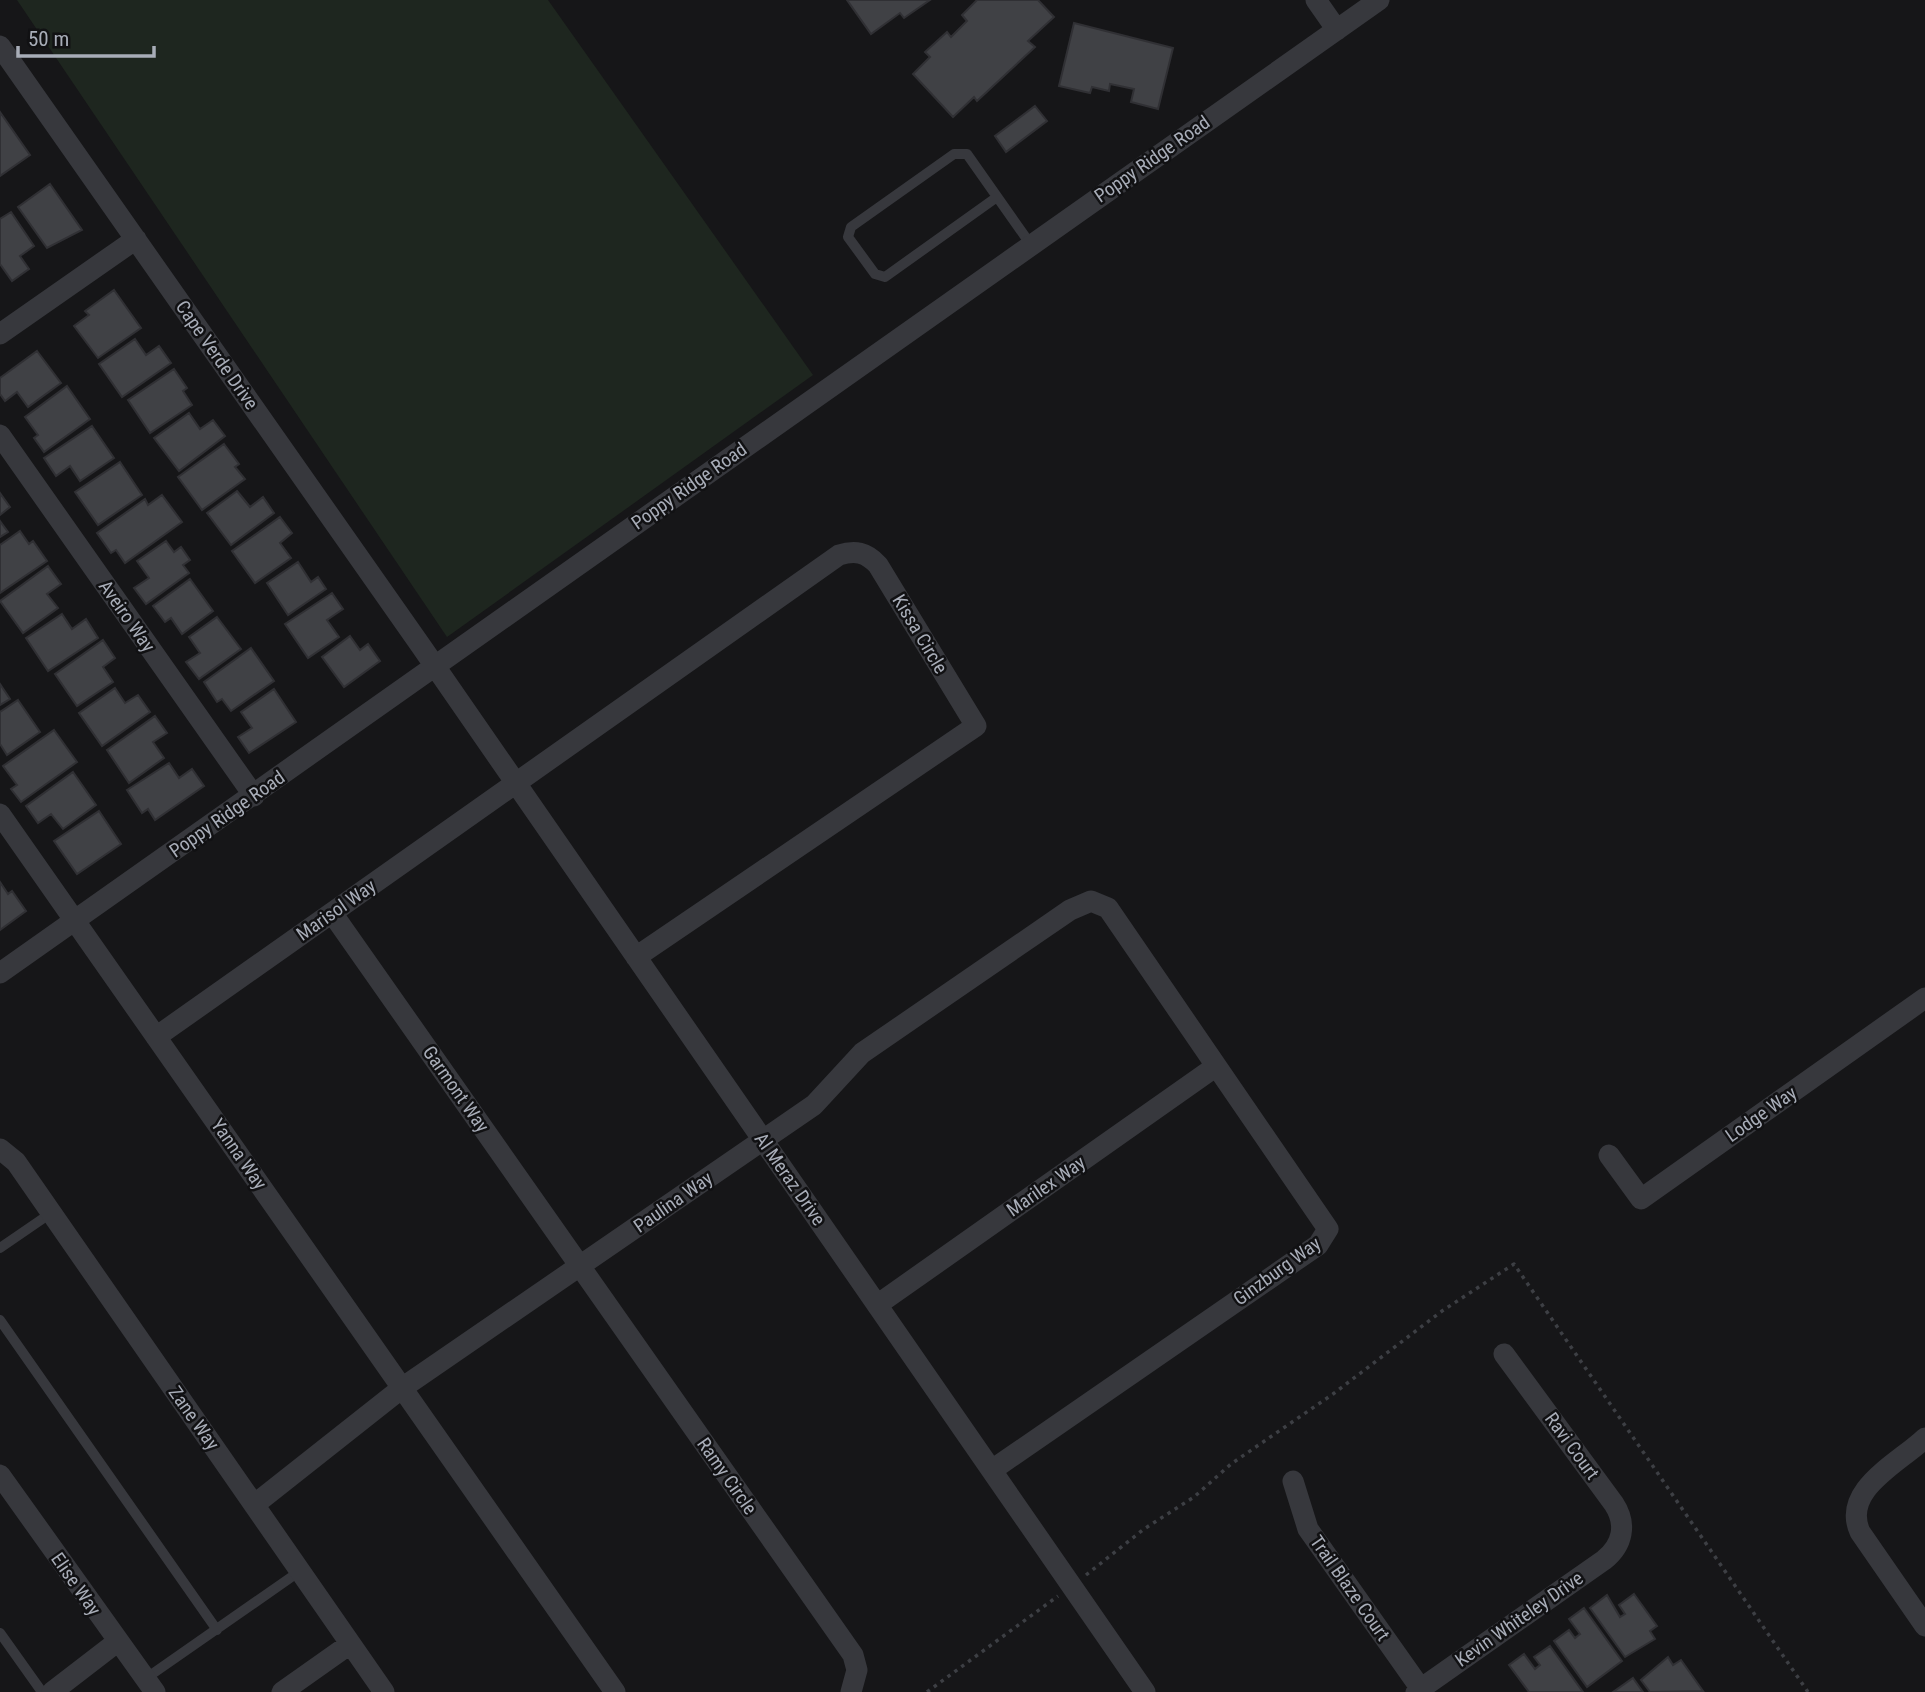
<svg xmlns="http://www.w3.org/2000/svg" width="1925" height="1692" font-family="'Roboto Condensed',sans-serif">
<rect width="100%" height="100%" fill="#161618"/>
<path fill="#1e261f" d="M17,0h531l265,375 -366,262z"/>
<path fill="#404145" stroke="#303034" stroke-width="2" d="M847,0h83l-26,18 -4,-5 -29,21z
M977,0h61l16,17 -26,24 7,6 -58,54 -3,-4 -21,20 -40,-43 17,-17 -5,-5 22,-20 4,5 16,-16 -5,-6z
M1074,23l99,25 -15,61 -27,-7 3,-13 -24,-5 -1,7 -17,-4 -2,6 -31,-7z
M1035,106l12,15 -41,31 -11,-16z
M0,112l30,43 -30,21z
M50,184l32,46 -35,18 -29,-41z
M11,212l23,34 -14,10 9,13 -17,12 -12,-17v-45z
M114,290l27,38 -43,30 -24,-32 15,-11 -4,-4z
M135,339l11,16 13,-9 12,17 -49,34 -23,-33z
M37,351l24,32 -33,24 -11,-15 -12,9 -5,-7v-16z
M174,369l13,19 -4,3 9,14 -42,28 -22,-33z
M67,386l23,33 -46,33 -10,-14 4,-3 -13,-18z
M189,413l11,16 13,-9 12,16 -46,35 -25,-33z
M92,426l22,32 -34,23 -10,-15 -14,10 -12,-18z
M224,444l15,20 -4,3 10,12 -43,31 -24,-33z
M120,462l22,33 -44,30 -23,-33z
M237,491l13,16 13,-10 11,16 -43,32 -24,-32z
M0,493l10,14 -10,8z
M162,495l20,27 -57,41 -9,-13 -5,3 -14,-20 48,-34 3,6z
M280,517l12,16 -12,10 11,15 -36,25 -23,-32z
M0,521l8,11 -8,5z
M20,531l9,13 4,-3 14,20 -47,32v-48z
M166,541l8,11 7,-5 9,13 -7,5 6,8 -43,31 -12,-16 15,-10 -12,-17z
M298,562l13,20 7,-5 8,12 -38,26 -21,-32z
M48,566l13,18 -14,10 11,14 -35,25 -23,-32z
M190,579l23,32 -31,23 -11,-16 -6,4 -12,-16z
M332,593l11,16 -16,11 12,17 -31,21 -23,-34z
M62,614l10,15 14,-10 12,19 -50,33 -22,-33z
M217,617l24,32 -42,30 -13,-17 14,-9 -11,-16z
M350,636l10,14 8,-6 12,17 -36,26 -22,-30z
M103,640l12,18 -12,9 10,15 -36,24 -22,-32z
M251,648l23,33 -43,30 -9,-12 -5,3 -13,-20z
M0,684l10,15 -10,6z
M115,688l10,15 13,-8 12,17 -48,34 -23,-33z
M274,689l22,33 -47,31 -11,-16 14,-9 -11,-16z
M18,700l22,32 -33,23 -7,-11v-32z
M155,716l12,17 -14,9 11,16 -35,25 -22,-33z
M54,730l23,32 -56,40 -10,-13 6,-4 -14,-19z
M169,763l10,15 13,-9 12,17 -49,34 -7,-11 -6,4 -15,-23z
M73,772l23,33 -33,24 -12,-15 -13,9 -12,-17z
M99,811l22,33 -44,30 -23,-33z
M0,882l8,12 4,-3 14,20 -26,19z
M1634,1594l23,32 -7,5 5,8 -30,18 -35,-49 17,-13 13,22 5,-3 -6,-9z
M1584,1608l38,53 -35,26 -33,-46 15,-11 6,8 5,-4 -11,-15z
M1550,1646l33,46h-54l-20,-27 15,-11 11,15 5,-4 -6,-8z
M1668,1657l5,8 8,-5 22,31 -53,1 -9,-12z
M1633,1678l10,14h-30z"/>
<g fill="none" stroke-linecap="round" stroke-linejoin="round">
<path stroke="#3d3f44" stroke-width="3.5" stroke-dasharray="3.5 5" stroke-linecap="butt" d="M1086,1575l58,-46 50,-32 37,-33 102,-70 109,-83 72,-47 294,428
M927,1692l131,-96"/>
<path stroke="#37383d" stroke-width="10" d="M997,197l-112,80 -10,-3 -27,-37 3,-10 103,-73h13l64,91
M0,1248l51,-35
M0,1320l217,310
M0,1633l42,59
M145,1679l155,-108"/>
<path stroke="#37383d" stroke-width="21" d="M1316,0l21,30
M0,46l421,600 724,1046
M0,334l136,-95
M0,435l254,361
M0,814l615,878
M332,913l521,742 4,15 -6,22
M0,973l1379,-973
M156,1037l683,-482c16,-5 27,-3 39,10l98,161 -340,231
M0,1149l16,13 368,530
M1609,1155l32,44 284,-201
M877,1305l338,-238
M1925,1438c-26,25 -84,52 -65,94l65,94
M0,1475l155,217
M1293,1481l15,48 113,160
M254,1505l148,-117 412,-283 48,-52 208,-143 21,-9 17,7 220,321 -10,16 -326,225
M52,1692l65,-50
M282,1692l68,-48
M1416,1692l188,-132c19,-15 23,-36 10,-56l-110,-150"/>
</g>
<g text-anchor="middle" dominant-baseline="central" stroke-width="5" stroke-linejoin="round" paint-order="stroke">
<g font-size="19" fill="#a8adb8" stroke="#111113">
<text transform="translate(1152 159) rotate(-35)">Poppy Ridge Road</text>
<text transform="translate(217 355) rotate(55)">Cape Verde Drive</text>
<text transform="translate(689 486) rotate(-35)">Poppy Ridge Road</text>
<text transform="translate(127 616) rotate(55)">Aveiro Way</text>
<text transform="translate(920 634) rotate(59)">Kissa Circle</text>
<text transform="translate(227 814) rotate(-35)">Poppy Ridge Road</text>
<text transform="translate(336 910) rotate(-35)">Marisol Way</text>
<text transform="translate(456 1089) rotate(55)">Garmont Way</text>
<text transform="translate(1761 1114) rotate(-35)">Lodge Way</text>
<text transform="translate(239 1154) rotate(55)">Yanna Way</text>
<text transform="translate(790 1179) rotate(55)">Al Meraz Drive</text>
<text transform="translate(1046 1186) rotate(-35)">Marilex Way</text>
<text transform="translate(673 1202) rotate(-35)">Paulina Way</text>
<text transform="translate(1277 1271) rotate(-36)">Ginzburg Way</text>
<text transform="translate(194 1418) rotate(55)">Zane Way</text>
<text transform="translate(1572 1446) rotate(54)">Ravi Court</text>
<text transform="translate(727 1476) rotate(55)">Ramy Circle</text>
<text transform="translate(76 1584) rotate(55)">Elise Way</text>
<text transform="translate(1350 1588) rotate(55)">Trail Blaze Court</text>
<text transform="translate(1519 1619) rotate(-35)">Kevin Whiteley Drive</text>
</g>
</g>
<path d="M18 46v10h136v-10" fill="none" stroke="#a8adb8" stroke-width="3.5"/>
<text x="28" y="46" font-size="21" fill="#a8adb8" stroke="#111113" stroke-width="5" paint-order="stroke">50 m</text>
</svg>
